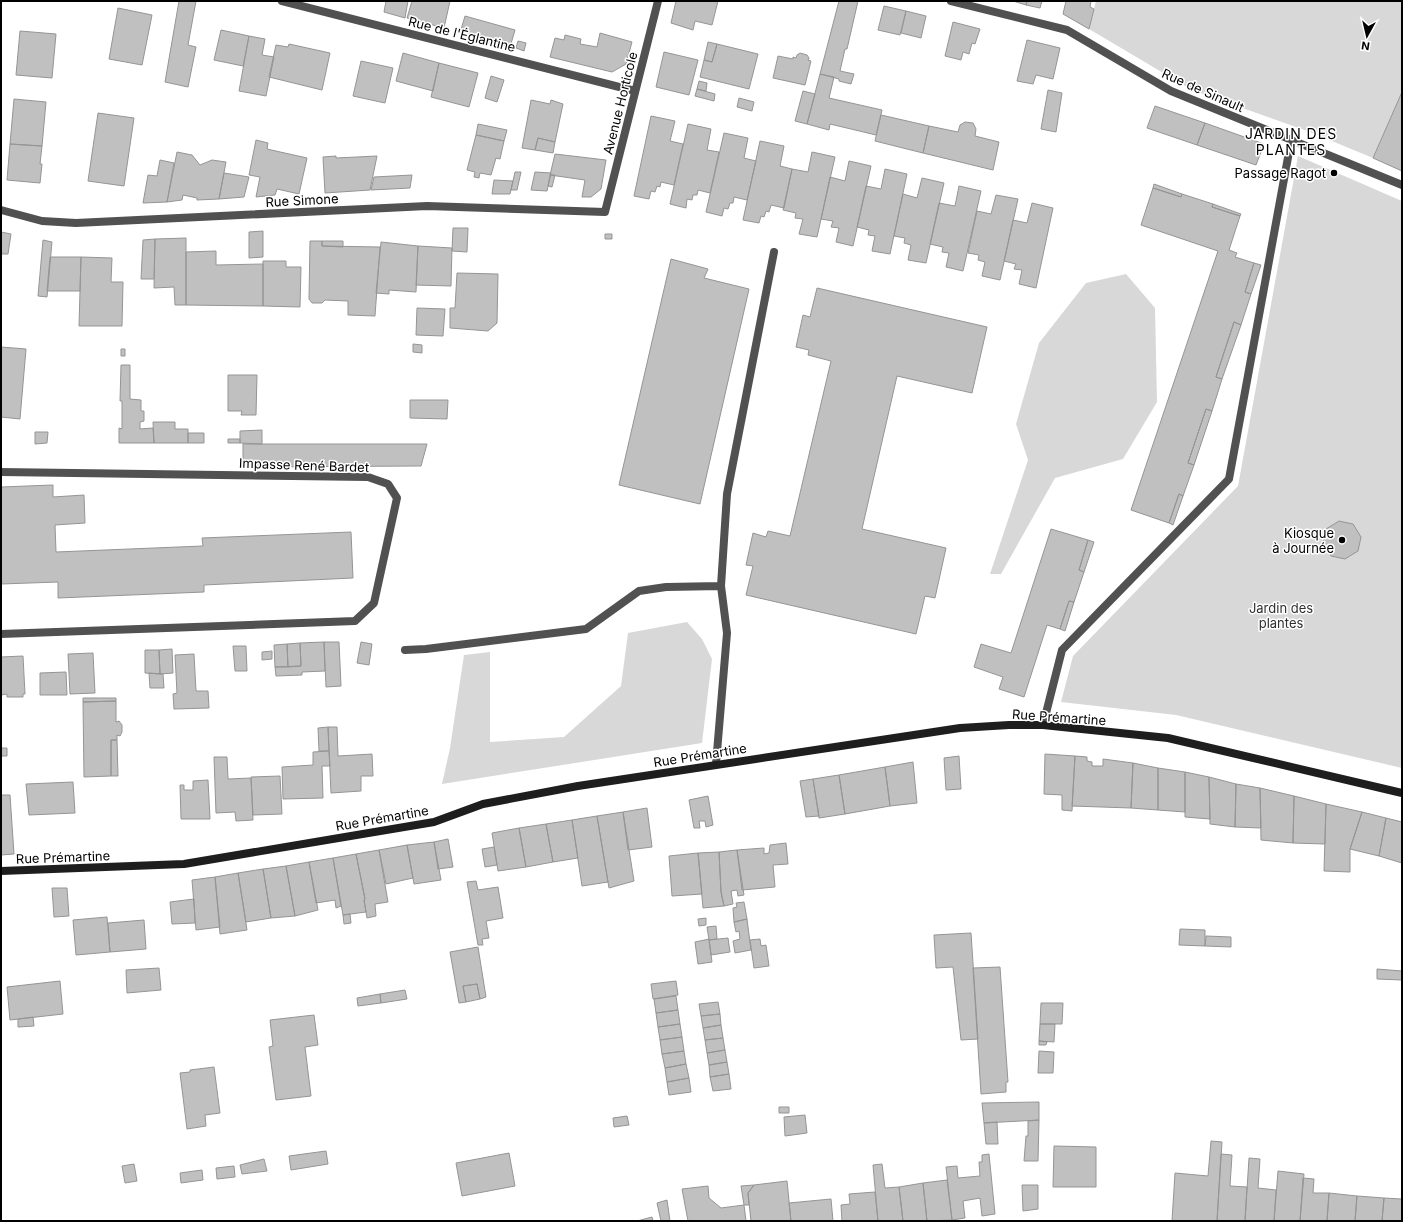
<svg xmlns="http://www.w3.org/2000/svg" width="1403" height="1222" font-family="Inter,sans-serif">
<rect width="100%" height="100%" fill="#fff"/>
<path fill="#d8d8d8" d="M1096,1h306v91l-29,66 -63,-26 -118,-42 -103,-61z
M1298,156l104,45v567l-226,-53 -115,-13 12,-46 165,-170z
M1126,274l29,34 2,94 -34,57 -68,19 -54,96h-11l38,-114 -12,-36 23,-81 47,-60z
M687,622l15,17 10,20 -10,84 -260,41 8,-36 14,-93 26,-3v90l74,-5 57,-51 7,-53z"/>
<path fill="#c0c0c0" stroke="#959595" d="M179,1h17l-8,44 8,2 -8,40 -23,-5z
M386,1h22l-3,17 -21,-6z
M412,1h38l-6,27 -37,-10z
M676,1h42l-6,24 -17,-4 -2,9 -22,-7z
M839,1h19l-11,48h-2l-5,22 14,3 -3,10 -12,-3v-2l-19,-5z
M1013,1h14l-1,4z
M1027,1h15l-2,7 -14,-3z
M1066,1h25l-1,6 4,2 -5,20 -26,-15z
M884,6l22,5 -6,24 -22,-5z
M118,8l34,7 -10,50 -33,-6z
M906,11l20,5 -5,22 -20,-5z
M465,16l50,14 -5,17 -50,-14z
M953,22l27,7 -5,15 -3,-1 -3,11 -6,-2 -2,8 -16,-4z
M221,30l28,6 -6,30 -29,-6z
M20,31l36,3 -4,44 -36,-3z
M600,33l32,9 -6,22 -14,8 -62,-15 5,-19 9,2 1,-5 16,4 -1,5 17,3z
M249,36l16,3 -3,16 12,2 -8,39 -27,-5z
M1027,40l33,8 -7,31 -17,-4 -3,9 -16,-3z
M518,41l8,2 -2,8 -8,-3z
M708,42l9,2 -5,18 -8,-2z
M289,44l41,9 -8,37 -53,-13 7,-32 12,2z
M717,44l41,10 -9,35 -49,-12 4,-17 8,2z
M664,52l34,8 -9,35 -33,-8z
M403,53l36,10 -6,28 -37,-10z
M800,53l7,2 2,3 -1,2 3,1 -6,24 -32,-7 5,-22 15,3v-2l3,1 1,-3z
M361,61l32,7 -8,35 -32,-7z
M439,63l39,10 -9,34 -38,-10z
M820,74l14,3 -5,21 53,12 -6,25 -46,-11 -1,6 -22,-6z
M491,76l13,4 -7,22 -12,-4z
M699,81l8,2 -1,8 -9,-2z
M697,89l18,5 -1,7 -19,-5z
M1048,90l14,3 -6,39 -15,-3z
M803,91l12,3 -8,30 -12,-3z
M1402,92v79l-29,-13z
M739,98l15,4 -2,9 -15,-4z
M14,99l32,3 -4,44 -32,-2z
M531,100l19,4 1,-4 12,4 -8,38 -17,-4 -3,12 -13,-2z
M1155,106l50,17 -8,22 -50,-17z
M98,113l36,5 -10,68 -36,-5z
M881,115l48,11 -6,27 -48,-12z
M651,116l24,5 -5,20 13,3 -9,41 -13,-3 -1,5 -3,-1 -2,6 -4,-1 -2,8 -15,-3z
M965,122l8,1 3,6 -1,7 24,6 -6,28 -70,-17 6,-27 29,6 2,-7z
M1205,123l59,21 -8,21 -59,-20z
M478,124l29,6 -3,11 -28,-6z
M688,124l23,5 -4,21 12,2 -9,41 -12,-3 -1,5h-4l-1,5 -5,-1 -1,9 -16,-4z
M724,133l24,5 -4,20 12,3 -9,39 -13,-3 -1,6h-3l-2,6 -4,-1 -2,8 -16,-4z
M476,135l28,6 -4,18 -4,-1 -5,17 -11,-2 -1,5 -5,-1 1,-5 -8,-2z
M538,138l17,4 -2,11 -18,-3z
M256,140l12,3 -1,6 40,9 -8,36 -22,-5 -2,6 -19,2 4,-20 -11,-2z
M760,141l24,5 -4,20 12,3 -8,39 -13,-3 -2,7 -3,-1 -2,6 -3,-1 -2,7 -16,-3z
M10,144l32,2 -2,18h2l-2,19 -33,-3z
M177,152l15,3 8,10 12,-5 14,2 -7,37 -22,1v-2l-14,-3 -1,5 -15,2z
M812,152l23,5 -18,80 -18,-3 4,-15 -8,-1 1,-5 -13,-3 9,-41 16,3z
M555,154l51,6 -5,29 -10,8h-9l3,-17 -35,-5z
M336,156v2l41,-2 -7,34 -45,3 -2,-36z
M160,160l14,3 -7,39 -24,1 5,-28 9,1z
M849,161l22,5 -18,80 -17,-4 3,-14 -8,-1 2,-6 -12,-2 9,-42 15,4z
M885,169l22,5 -17,80 -18,-3 3,-15 -7,-1 1,-5 -12,-3 9,-41 15,3z
M515,172h6l-4,18h-6z
M535,172l16,1 -4,18 -16,-1z
M224,173l25,4 -5,20 -25,2z
M412,175l-2,13 -39,2 3,-13z
M550,175h5l-3,12 -4,-1z
M922,178l22,5 -18,80 -18,-3 3,-15 -7,-2 1,-5 -11,-2 9,-42 14,4z
M494,180l19,1 -3,13h-18z
M1154,184l28,10 -1,3 -28,-9z
M959,186l22,5 -18,80 -17,-4 3,-14 -7,-1 1,-5 -13,-3 9,-41 16,3z
M1153,188l28,9 1,-3 31,10 -1,3 28,9 -11,34 8,3 -2,4 19,6 -9,29 6,2 -10,31 -7,-3 -18,55 6,2 -10,32 -6,-2 -18,54 6,2 -11,31 -4,-2 -10,29 -38,-13 87,-259 -77,-26z
M996,195l22,4 -18,81 -18,-4 3,-14 -7,-2 1,-5 -11,-2 9,-42 14,3z
M1032,203l21,5 -17,80 -17,-4 3,-14 -8,-1 2,-5 -12,-3 9,-41 14,3z
M1213,204l28,10 -1,2 -28,-9z
M453,228h15l-1,24 -15,-1z
M263,231v26l-14,1v-26z
M1,232l10,2 -3,20h-7z
M605,234h7v5h-7z
M186,238v67h-11l-1,-18 -20,1 1,-49z
M155,239l-1,40h-13l2,-39z
M43,240l9,2 -5,55 -9,-1z
M310,241h12v5l58,1 -5,69 -27,-1v-14l-23,-1 -3,3h-10l-3,-4z
M322,241h21v6l-21,-1z
M381,242l37,4 -2,46 -27,-2v4l-13,-1z
M418,246l34,2 -1,38 -35,-1z
M216,251v14l47,-1v42l-77,-1v-53z
M50,257h31l-1,34h-33z
M81,257l31,1 -1,24h12l-1,44h-43z
M671,259l37,10 -4,9 45,11 -49,215 -81,-19z
M263,261h23v6h15l-1,40 -37,-1z
M1254,263l7,2 -10,29 -6,-2z
M457,273l41,1 -1,49 -9,8 -38,-3v-20h5z
M817,288l170,39 -15,66 -75,-17 -35,153 84,19 -11,50 -10,-2 -9,38 -170,-39 7,-29 -7,-1 7,-32 13,4 2,-6 22,5 41,-175 -23,-6 1,-5 -13,-3 7,-32 7,2z
M417,308l28,1 -2,27 -27,-1z
M1234,322l7,3 -19,54 -6,-2z
M413,344l9,1v8l-9,-1z
M1,347l25,2 -6,70 -19,-2z
M121,349h4v7h-4z
M121,365h9v34l11,1v11h3v10l-4,1v7l13,-1 1,15h-35v-15l3,1v-28h-2z
M228,375h29l-1,40h-15l1,-4h-14z
M410,400h38l-1,19 -37,-1z
M1206,409l6,2 -18,54 -6,-2z
M153,422h22v7h13v14h-34z
M262,430v14l-22,-1v-12z
M35,432h13l-1,11 -12,1z
M188,433h16v10h-16z
M228,439h12v4h-12z
M243,444h184l-6,22 -178,1z
M53,485v12l31,-2 1,28 -30,2 1,27 147,-6 -1,-8 149,-6 2,46 -149,7v7l-146,6v-16l-57,2v-97z
M1179,494l4,2 -10,29 -4,-2z
M1339,521l14,3 8,13 -3,14 -13,8 -14,-3 -8,-12 3,-15z
M1051,529l37,11 -9,30 5,2 -10,30 -5,-1 -9,28 -13,-4 -23,72 -25,-8 4,-12 -29,-10 7,-23 30,9z
M1088,540l6,2 -10,30 -5,-2z
M1069,601l5,1 -9,29 -5,-2z
M324,642h15l2,44 -15,1z
M324,642l1,29 -23,1v3l-26,1 -1,-9 26,-1 -1,-23z
M361,642l11,2 -3,21 -12,-2z
M300,643l1,23 -13,1 -1,-23z
M287,644l1,23h-13l-1,-22z
M233,646h13l1,25h-12z
M172,649l1,24 -13,1 -1,-24z
M145,650h14l1,24 -15,-1z
M272,651v8l-10,1v-8z
M93,653l2,40 -25,1 -2,-40z
M194,654l2,37h12l1,17 -35,1 -1,-15 4,-1 -2,-38z
M23,656l2,38h-2v3h-16v-3l-6,1v-38z
M66,672l1,23h-27v-22z
M149,673l14,1 1,14h-14z
M83,698h33v3l-33,1z
M116,701v21l3,-1 3,4v7l-2,4 -3,-1v5h-6v36l-27,1 -1,-75z
M328,727h9l1,29 34,-2 1,22h-12v15l-30,2z
M328,727l1,24h-10l-1,-23z
M111,740h6l1,36h-7z
M1,748h6v8h-6z
M329,751l1,15h-8l1,32 -40,1 -1,-32 31,-2v-13z
M1045,754l30,2 -3,55 -10,-1v-15l-18,-1z
M959,756l2,33 -15,1 -2,-32z
M1075,756l12,1v4l5,1v4h11v-7l30,4 -2,45 -59,-2z
M214,757h13l1,22 23,-1 2,42 -17,1 -1,-9 -19,1z
M913,762l4,41 -27,3 -5,-39z
M1133,763l25,5v42l-27,-2z
M885,767l5,39 -45,8 -6,-39z
M1158,768l27,4v40l-27,-2z
M1185,772l24,5 1,42 -25,-2z
M839,775l6,39 -26,4 -6,-39z
M280,776l2,38 -29,1 -2,-38z
M1209,777l27,7 -1,43 -25,-3z
M813,779l6,37 -13,1 -6,-36z
M208,780l2,39h-29l-1,-34h4v5h9v-9z
M73,782l2,31 -46,2 -3,-31z
M1236,784l24,4 1,40 -26,-1z
M1260,788l34,8 -1,47 -32,-3z
M1,795h9l4,59 -13,1z
M708,796l5,29 -7,2 -1,-6h-6l1,7h-6l-5,-28z
M1294,796l32,8 -1,40 -32,-1z
M1326,804l36,8 -12,37v23l-26,-1z
M647,808l5,39 -24,3 -5,-38z
M623,812l11,69 -25,7 -12,-72z
M1362,812l24,6 -7,38 -29,-7z
M597,816l11,66 -26,4 -10,-66z
M1386,818l16,4v41l-23,-7z
M572,820l6,38 -25,4 -7,-38z
M546,824l7,38 -27,5 -7,-39z
M519,828l7,39 -28,4 -6,-38z
M448,839l5,28 -15,2 -4,-27z
M434,842l7,38 -27,4 -7,-39z
M786,843l2,21 -15,1 2,22 -33,3 -5,-40 27,-2v6l5,-1 1,-8z
M407,845l6,33 -27,6 -7,-34z
M494,847l3,18 -12,2 -3,-18z
M379,850l9,52 -13,2 1,12 -9,2 -3,-18 1,-1 -9,-45z
M737,850l7,45 -6,1 -1,-6 -6,1 2,13 -9,2 -3,-14 -2,-40z
M719,852l2,40 3,14 -21,2 -5,-55z
M698,853l4,41 -30,2 -3,-40z
M356,854l9,45 -1,1 2,12 -23,3 -10,-57z
M333,858l8,48 -5,2 -1,-8 -19,3 -7,-41z
M309,862l9,48 -23,6 -9,-50z
M286,866l9,50 -24,2 -8,-49z
M263,869l8,49 -25,4 -8,-49z
M238,873l9,57 -27,4 -5,-57z
M215,877l5,50 -24,3 -4,-50z
M476,881l2,9 20,-3 5,31 -17,3 3,17 -7,1 1,6h-5l-11,-63z
M52,888h15l2,28 -15,1z
M194,899l1,24 -23,1 -2,-22z
M744,902l3,17 -13,3 -1,-14 4,-1 -1,-4z
M350,914l1,9 -7,1 -1,-9z
M107,917l3,35 -34,3 -3,-35z
M706,918v7l-7,1 -1,-7z
M747,919l4,31 -16,3 -2,-12 7,-2 -1,-8 -3,1 -2,-10z
M144,920l2,29 -36,3 -2,-29z
M716,926l1,13 -8,1 -2,-13z
M1180,929l25,1v16l-26,-1z
M971,933l7,106 -17,1 -8,-73 -17,1 -2,-33z
M1206,936l25,1v10l-26,-1z
M728,938l2,14 -19,3 -2,-15z
M709,939l3,23 -14,2 -3,-22z
M760,939l1,7 5,-1 3,21 -15,2 -4,-28z
M478,947l8,50 -6,2 -3,-15 -14,2 3,16 -7,1 -9,-51z
M1000,967l8,115h-2v10l-25,2 -8,-126z
M159,968l2,22 -34,3 -1,-23z
M1377,969l25,2v9l-25,-1z
M60,981l3,33 -53,6 -3,-33z
M676,981l2,14 -25,4 -2,-15z
M477,984l3,15 -14,3 -3,-16z
M405,990l2,9 -26,4 -1,-9z
M380,994l1,9 -23,3 -1,-8z
M676,996l2,14 -22,3 -2,-14z
M718,1002l2,12 -19,2 -2,-12z
M1041,1003h22l-1,21h-22z
M678,1010l2,14 -22,3 -2,-14z
M720,1014l1,11 -18,3 -2,-12z
M314,1015l4,30 -13,2 6,49 -35,4 -7,-53 4,-1 -3,-26z
M33,1017l1,9 -16,1v-8z
M680,1024l2,13 -22,3 -2,-13z
M1040,1024h15l-1,18 -15,-1z
M721,1025l2,13 -18,2 -2,-12z
M682,1037l2,14 -22,3 -2,-14z
M723,1038l2,12 -18,3 -2,-13z
M1039,1041l8,1 -1,3h-7z
M725,1050l2,12 -18,3 -2,-12z
M684,1051l2,13 -21,4 -3,-14z
M1039,1051l15,1 -1,21h-15z
M727,1062l2,12 -19,3 -1,-12z
M686,1064l3,14 -22,4 -2,-14z
M214,1067l6,46 -15,2 1,11 -19,3 -7,-56 10,-1v-2z
M729,1074l2,15 -18,2 -3,-14z
M689,1078l2,14 -22,3 -2,-13z
M1039,1102v18l-55,3 -2,-20z
M779,1107h10v6h-10z
M805,1115l2,18 -22,3 -1,-19z
M627,1116l2,9 -15,2 -1,-9z
M1039,1120l-1,41h-14l2,-25h2v-15z
M997,1122l1,22h-12l-2,-21z
M1211,1141l11,1 -5,79h-45l3,-48 33,3z
M1054,1146l42,1v40h-43z
M326,1151l2,13 -37,6 -2,-14z
M509,1153l6,33 -53,10 -6,-33z
M989,1154l6,60 -13,2 -2,-18 -17,3 2,17 -13,2 -6,-53 11,-1 1,12 22,-2 -1,-14h3v-7z
M1221,1154l11,1 -2,31 17,1 -2,34h-28z
M1249,1158l11,1 -2,29 18,2 -2,31h-29z
M264,1159l3,12 -25,3 -2,-9z
M134,1164l3,17 -12,2 -3,-17z
M882,1164l3,24 14,-1 4,34h-25l-5,-56z
M234,1166l1,11 -18,2 -1,-11z
M202,1170l1,10 -22,3 -1,-10z
M1278,1171l26,3 -4,47h-26z
M1303,1178l11,1 -1,14h16l-2,28h-27z
M947,1180l5,40 -25,1 -4,-38z
M787,1181l4,40h-40l-3,-28 6,-8z
M923,1183l4,38h-24l-4,-34z
M754,1185l-6,8 1,12h-5l-3,-19z
M1022,1185h16v24l-15,2z
M708,1186l1,12 12,10 23,-3 2,16h-58l-6,-32z
M875,1192l3,29h-36l-1,-16 9,-1 -1,-10z
M1329,1193l28,3 -2,25h-28z
M1357,1196l27,2 -2,23h-27z
M1384,1198l18,1v22h-20z
M831,1199l2,22h-42l-2,-18z
M667,1200l3,21h-9l-4,-18z
M652,1217l1,4h-16z"/>
<g fill="none" stroke-linecap="round" stroke-linejoin="round">
<path stroke="#515151" stroke-width="8" d="M721,586l6,-92 47,-242
M405,650l21,-1 160,-20 53,-38 27,-4 55,-1 6,47 -11,131
M1043,725l19,-75 167,-171 62,-338"/>
<path stroke="#515151" stroke-width="8" d="M282,1l353,90
M951,1l116,29 104,61 231,94
M1,210l41,11 34,2 351,-17 178,6 53,-211
M1,472l367,5 20,7 9,14 -23,105 -19,18 -354,13"/>
<path stroke="#1e1e1e" stroke-width="8" d="M1,871l183,-7 250,-42 49,-18 95,-18 382,-58 49,-3h34l125,13 234,55"/>
</g>
<g fill="#000" stroke="#fff" stroke-width="1.5">
<circle cx="1334" cy="173" r="4"/>
<circle cx="1342" cy="540" r="4"/>
</g>
<g text-anchor="middle" dominant-baseline="central" stroke-width="3" stroke-linejoin="round" paint-order="stroke">
<g font-size="13" fill="#000" stroke="#fff">
<text transform="translate(462 34) rotate(14)">Rue de l'Églantine</text>
<text transform="translate(1203 90) rotate(24)">Rue de Sinault</text>
<text transform="translate(620 103) rotate(-76)">Avenue Horticole</text>
<text transform="translate(302 200) rotate(-3)">Rue Simone</text>
<text transform="translate(304 465) rotate(2)">Impasse René Bardet</text>
<text transform="translate(1059 717) rotate(4)">Rue Prémartine</text>
<text transform="translate(700 755) rotate(-9)">Rue Prémartine</text>
<text transform="translate(382 818) rotate(-10)">Rue Prémartine</text>
<text transform="translate(63 857) rotate(-2)">Rue Prémartine</text>
</g>
<g font-size="13" fill="#000" stroke="#fff" text-anchor="end">
<text x="1326" y="173">Passage Ragot</text>
<text x="1334" y="533">Kiosque<tspan x="1334" dy="15">à Journée</tspan></text>
</g>
<g font-size="13" fill="#2f2f2f" stroke="#fff">
<text x="1281" y="608">Jardin des<tspan x="1281" dy="15">plantes</tspan></text>
</g>
<g font-size="14" letter-spacing="1" fill="#000" stroke="#fff">
<text x="1291" y="133">JARDIN DES<tspan x="1291" dy="16">PLANTES</tspan></text>
</g>
</g>
<rect width="1403" height="1222" fill="none" stroke="#000000" stroke-width="4"/>
<g transform="translate(1367 36) rotate(188)" stroke="#ffffff" stroke-width="3" paint-order="stroke">
<path d="M0-3L7 15L0 10L-7 15Z" fill="#000000"/>
<text y="-6" font-size="11" font-weight="bold" text-anchor="middle" fill="#000000">N</text>
</g>
</svg>
